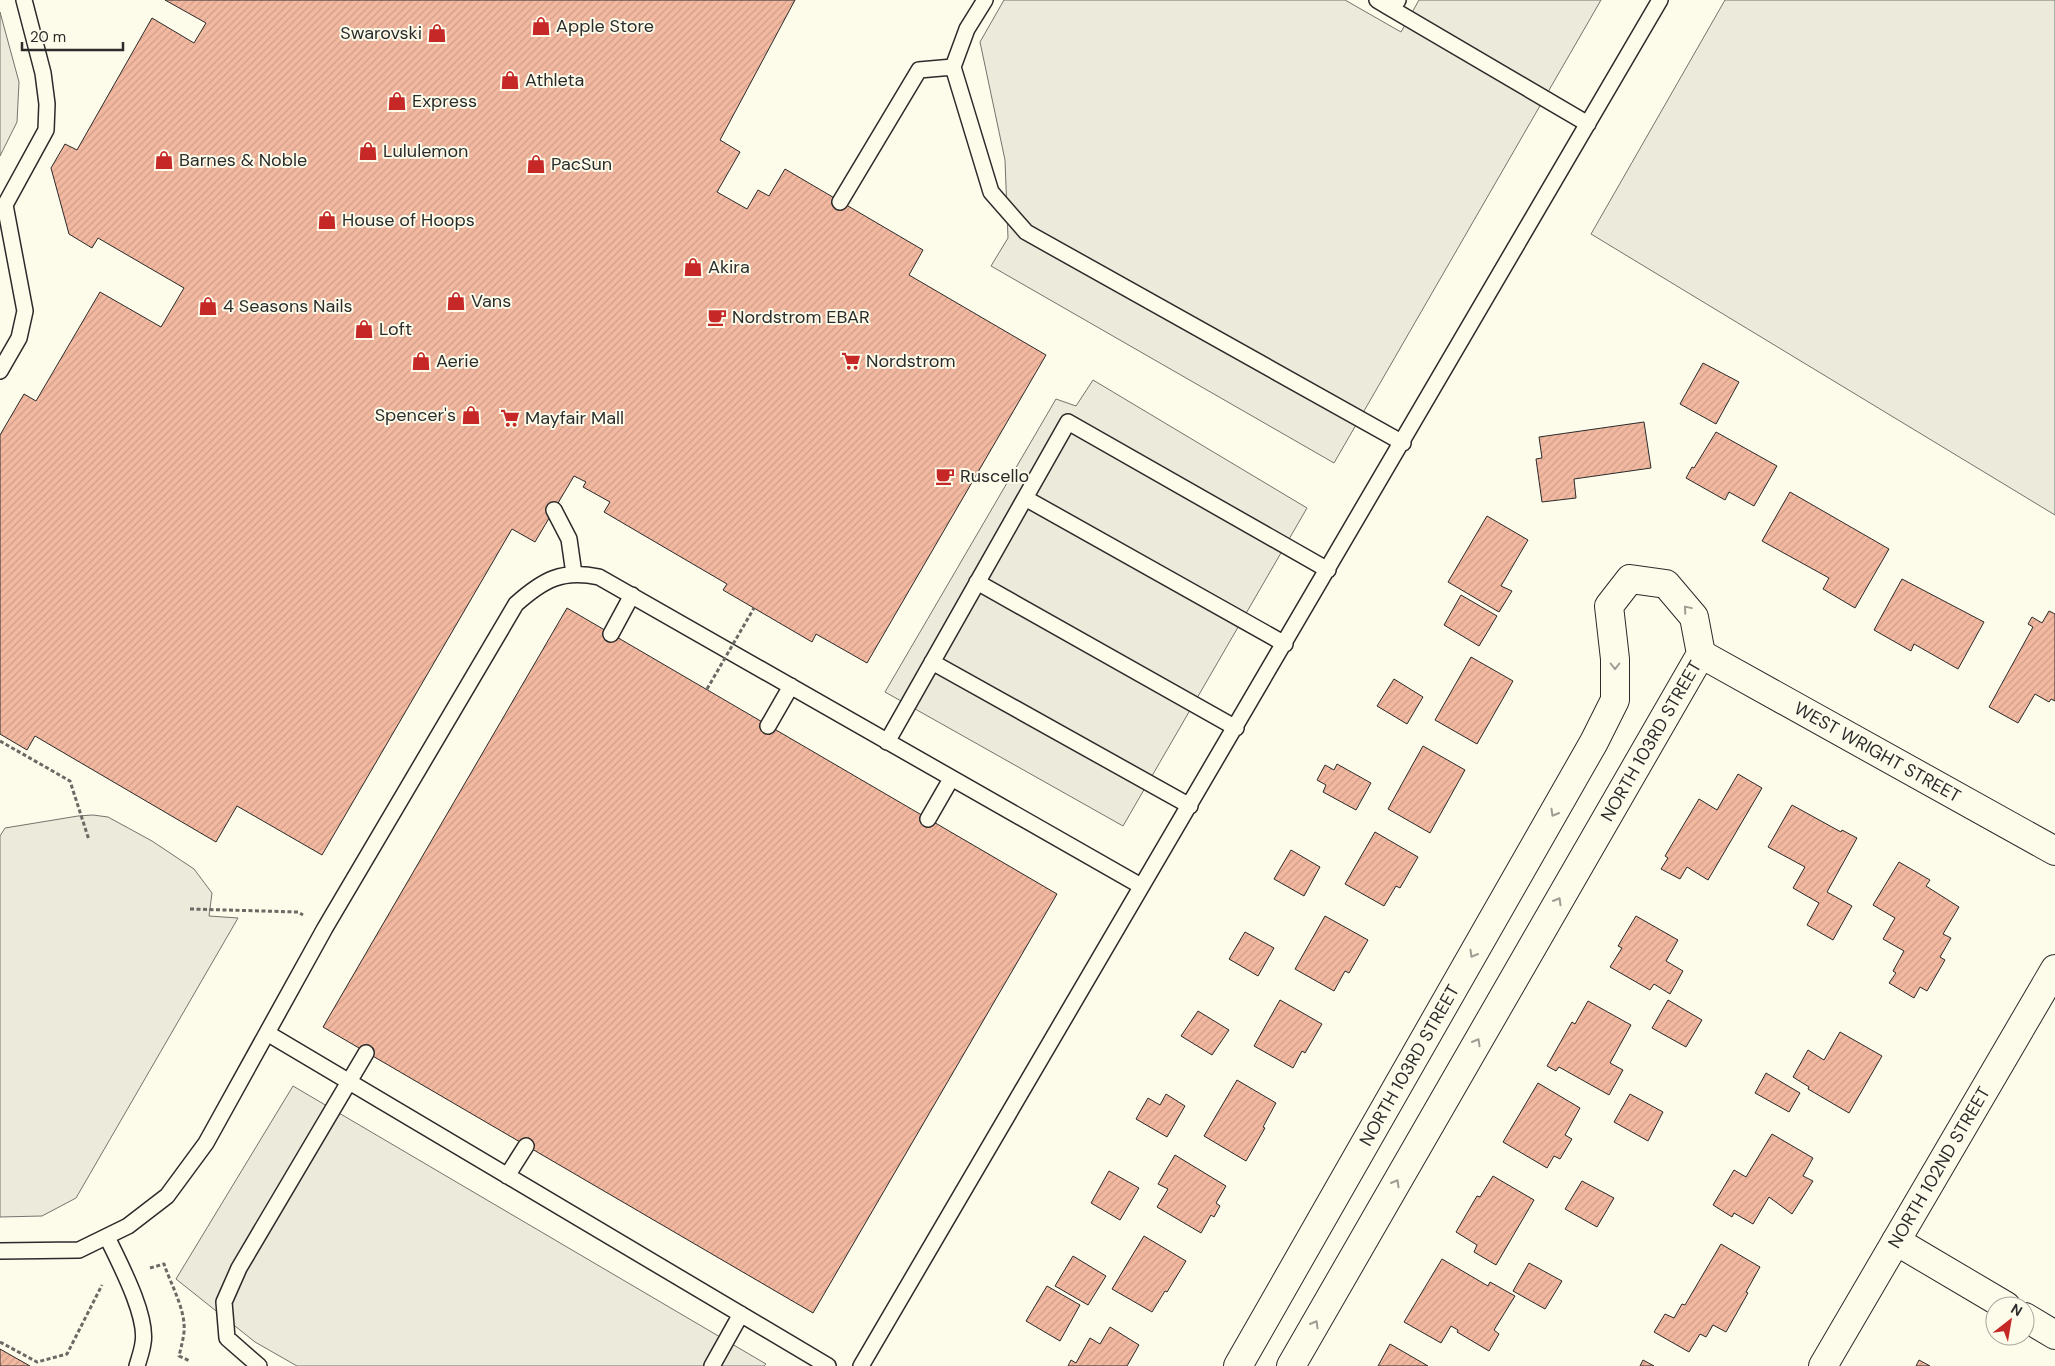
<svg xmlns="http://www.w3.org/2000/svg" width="2055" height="1366" font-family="'DM Sans',sans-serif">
<defs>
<pattern id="building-hatch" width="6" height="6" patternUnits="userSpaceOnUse" patternTransform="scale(1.25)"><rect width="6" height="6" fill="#f2b8a0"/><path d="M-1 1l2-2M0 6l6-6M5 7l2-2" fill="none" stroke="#d09e8a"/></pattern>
</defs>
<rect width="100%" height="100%" fill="#fdfbea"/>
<path fill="#ecebdb" stroke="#74746e" d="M1725,0h330v515l-464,-281z"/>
<path fill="#eceadb" stroke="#74746e" d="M1004,0h341l56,32 18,-32h182l-267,463 -343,-197 17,-28 -3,-78 -25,-118z
M0,12l19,70 -2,40 -17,34z
M1093,380l214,128 -184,318 -238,-134 171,-293 20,7z
M93,815l15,2 44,24 42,28 18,24 -3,23 29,2 -162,280 -34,18 -42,1v-381l5,-8 73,-12z
M293,1086l473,278 -2,2h-467l-42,-24 -79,-63z"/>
<path fill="url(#building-hatch)" stroke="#2b2b2b" d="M165,0h630l-75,140 20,12 -23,40 30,17 11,-19 11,6 16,-27 138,81 -14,25 137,80 -179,308 -51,-29 -4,8 -89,-52 4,-6 -123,-72 6,-10 -27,-15 3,-5 -12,-6 -39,66 -23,-13 -190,326 -85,-49 -21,36 -181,-106 -8,14 -27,-16v-299l24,-41 12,7 64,-109 61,35 23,-39 -86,-50 -6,10 -23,-14 -18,-66 14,-24 12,6 75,-132 42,25 12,-20z
M1703,363l36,19 -23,42 -36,-20z
M1644,422l7,46 -77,11 2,19 -34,4 -6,-43 6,-1 -3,-21z
M1716,432l61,34 -23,40 -25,-14 -4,8 -39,-22 6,-11 2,1z
M1790,492l99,57 -34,59 -32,-19 6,-11 -67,-37z
M1487,516l41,24 -27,46 11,5 -13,21 -51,-30z
M1902,579l82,43 -26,47 -44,-25 -3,7 -37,-21z
M1461,595l36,21 -18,30 -35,-21z
M567,608l490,286 -244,419 -490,-286z
M2049,611l6,3v87l-4,-2 -2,3 -14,-8 -17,29 -29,-16 44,-80 -5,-3 4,-7 10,6z
M1471,657l42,24 -36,63 -42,-24z
M1394,679l29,18 -16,27 -30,-18z
M1423,746l42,24 -35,63 -42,-24z
M1337,764l34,19 -15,27 -33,-18 3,-7 -9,-5 8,-15 9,5z
M1738,774l24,14 -54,92 -21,-13 -7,12 -19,-10 7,-11 -3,-2 34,-57 18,11z
M1792,805l49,27 1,-2 15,8 -30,54 25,14 -19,34 -26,-15 12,-22 -26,-15 12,-21 -37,-20z
M1375,832l43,25 -18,31 -4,-2 -12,20 -39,-22z
M1291,850l29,17 -16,29 -30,-17z
M1899,862l31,18 -4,6 33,21 -16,27 8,4 -11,19 5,3 -18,31 -7,-4 -6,11 -25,-15 7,-10 -3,-2 11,-20 -21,-12 12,-21 -22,-13z
M1325,916l43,24 -19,33 -4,-2 -11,20 -39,-22z
M1636,916l42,24 -12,21 17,10 -13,23 -16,-10 -4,6 -40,-23 12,-19 -4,-2z
M1245,932l29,16 -16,28 -29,-17z
M1280,1000l42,24 -17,29 -3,-2 -9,17 -39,-22z
M1668,1000l34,20 -16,27 -34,-19z
M1588,1001l43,24 -21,38 13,7 -14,25 -50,-28 -3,4 -9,-5 25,-44 3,2z
M1198,1011l31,19 -17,25 -31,-19z
M1840,1032l42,24 -33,57 -41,-24 1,-2 -16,-10 15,-27 16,10z
M1766,1073l34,20 -11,19 -34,-19z
M1237,1080l39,23 -13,24 2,1 -19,33 -42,-25z
M1538,1083l42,25 -15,27 7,4 -12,20 -6,-3 -7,12 -44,-26z
M1166,1094l19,12 -18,31 -31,-18 12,-21 12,7z
M1630,1094l33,18 -15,29 -34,-19z
M1772,1134l41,24 -10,18 10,5 -21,33 -23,-17 -16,27 -19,-11 -2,4 -19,-12 21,-35 12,7z
M1175,1155l51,31 -10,17 4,3 -6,11 -3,-2 -10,18 -44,-26 11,-18 -10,-5z
M1109,1171l30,17 -19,32 -29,-17z
M1493,1176l41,24 -38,65 -22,-13 3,-7 -21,-13 21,-36 3,1z
M1582,1181l32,17 -17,29 -32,-18z
M1144,1236l42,25 -19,31 -2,-1 -13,21 -40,-23z
M1721,1244l39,23 -14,25 2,1 -22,39 -13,-7 -7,12 -6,-3 -11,18 -35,-20 11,-18 9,4 8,-14 3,1z
M1073,1256l33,20 -18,29 -33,-19z
M1442,1259l46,27 2,-4 25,14 -21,34 5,4 -10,17 -32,-19 1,-2 -7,-4 -10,17 -37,-21z
M1529,1263l33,18 -17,28 -32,-18z
M1047,1286l33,19 -20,36 -34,-20z
M1110,1327l29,18 -12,21h-59l3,-6 5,3 14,-25 10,6z
M1390,1344l38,22h-50z
M0,1349l30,17h-30z
M1643,1360l11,6h-14z
M1919,1360l11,6h-14z"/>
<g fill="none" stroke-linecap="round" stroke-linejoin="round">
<g stroke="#2b2b2b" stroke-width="18">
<path id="lane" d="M985,0l-18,29 -14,38 38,125 35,40 377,211
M1377,0l15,9 6,-9
M1392,9l196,115
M840,202l79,-132 34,-3
M0,371l19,-33 6,-27 -20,-106 41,-75 1,-26 -4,-31 -19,-73
M1025,498l260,146
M554,510l15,29 5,35
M977,582l259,146
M611,634l21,-39
M932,662l258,144
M768,726l23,-40
M887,742l181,-320 260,148
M928,819l23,-40
M267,1033l561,333
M507,1176l19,-30
M107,1237c12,25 41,79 36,106 -1,8 -4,16 -6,23
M0,1251l79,-1 49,-24 39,-30 39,-53 119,-215 191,-324c27,-24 46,-35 83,-27l542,309
M259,1366l-32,-28 -3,-36 15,-34 127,-215
M712,1366l29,-52
M861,1366l799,-1366"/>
</g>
<g stroke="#2b2b2b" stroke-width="30">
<g id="street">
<path id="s1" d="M1701,654l354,197"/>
<path d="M1896,1241l110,65"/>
<path d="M2025,1317l30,18"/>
<path id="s2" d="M1238,1366l356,-624 21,-42v-41l-6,-53 21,-27 36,5 28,33 7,37 -410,712"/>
<path id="s3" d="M1823,1366l232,-397"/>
</g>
</g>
<path stroke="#6a6964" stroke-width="3" stroke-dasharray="4 2.5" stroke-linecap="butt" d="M0,741l70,40 19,59
M190,909l108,3 5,3
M150,1268l14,-4c7,21 22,46 20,68 -1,8 -3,16 -5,24l11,5
M0,1342l37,20 30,-8 35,-69"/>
<use href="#lane" stroke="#fdfbea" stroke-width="15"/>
<use href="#street" stroke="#fdfbea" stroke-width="28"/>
<path stroke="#6a6964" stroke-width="3" stroke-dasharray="4 2.5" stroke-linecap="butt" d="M707,689l47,-81"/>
</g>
<defs><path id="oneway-chevron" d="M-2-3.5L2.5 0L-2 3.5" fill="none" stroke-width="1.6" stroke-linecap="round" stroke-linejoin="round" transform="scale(1.25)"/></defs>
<g stroke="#9e9d94">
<use href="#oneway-chevron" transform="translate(1687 609) rotate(-130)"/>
<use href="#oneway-chevron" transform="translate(1615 666) rotate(90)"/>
<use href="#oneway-chevron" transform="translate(1554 813) rotate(120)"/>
<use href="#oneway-chevron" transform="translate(1558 901) rotate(-60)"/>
<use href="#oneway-chevron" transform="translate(1473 954) rotate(120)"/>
<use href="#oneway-chevron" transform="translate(1477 1042) rotate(-60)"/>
<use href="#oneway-chevron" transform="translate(1396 1183) rotate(-60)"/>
<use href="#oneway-chevron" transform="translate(1315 1324) rotate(-60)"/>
</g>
<defs>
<g id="shop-bare" transform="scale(1.5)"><path d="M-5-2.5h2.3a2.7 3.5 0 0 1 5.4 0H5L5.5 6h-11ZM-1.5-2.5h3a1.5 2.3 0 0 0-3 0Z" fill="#c62828" stroke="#fdfbea" stroke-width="2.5" paint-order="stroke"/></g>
<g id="cafe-bare" transform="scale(1.5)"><path d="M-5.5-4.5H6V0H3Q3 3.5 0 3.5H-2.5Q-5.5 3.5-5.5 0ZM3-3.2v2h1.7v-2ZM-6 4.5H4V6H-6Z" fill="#c62828" stroke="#fdfbea" stroke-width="2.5" paint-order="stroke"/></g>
<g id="supermarket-bare" transform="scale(1.5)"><path d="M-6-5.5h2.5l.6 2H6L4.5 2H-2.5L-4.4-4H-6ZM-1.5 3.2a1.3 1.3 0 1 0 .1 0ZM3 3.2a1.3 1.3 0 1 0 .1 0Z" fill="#c62828" stroke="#fdfbea" stroke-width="2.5" paint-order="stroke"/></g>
</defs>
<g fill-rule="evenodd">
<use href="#shop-bare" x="541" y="26"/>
<use href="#shop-bare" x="437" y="33"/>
<use href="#shop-bare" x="510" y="80"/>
<use href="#shop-bare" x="397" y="101"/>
<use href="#shop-bare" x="368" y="151"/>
<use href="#shop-bare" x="164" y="160"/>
<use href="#shop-bare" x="536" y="164"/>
<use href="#shop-bare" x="327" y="220"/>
<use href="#shop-bare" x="693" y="267"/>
<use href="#shop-bare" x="456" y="301"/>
<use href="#shop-bare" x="208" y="306"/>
<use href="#cafe-bare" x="717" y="317"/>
<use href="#shop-bare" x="364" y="329"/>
<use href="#shop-bare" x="421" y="361"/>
<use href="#supermarket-bare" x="851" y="361"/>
<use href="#shop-bare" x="471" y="415"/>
<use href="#supermarket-bare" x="510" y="418"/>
<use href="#cafe-bare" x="945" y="476"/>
</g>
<g text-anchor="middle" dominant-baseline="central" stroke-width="4" stroke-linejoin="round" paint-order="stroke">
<g font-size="18" fill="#2b2b2b" stroke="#fdfbea" text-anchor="start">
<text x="556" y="26">Apple Store</text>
<text x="422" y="33" text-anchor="end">Swarovski</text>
<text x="525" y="80">Athleta</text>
<text x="412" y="101">Express</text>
<text x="383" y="151">Lululemon</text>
<text x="179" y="160">Barnes &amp; Noble</text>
<text x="551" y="164">PacSun</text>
<text x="342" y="220">House of Hoops</text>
<text x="708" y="267">Akira</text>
<text x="471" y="301">Vans</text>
<text x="223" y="306">4 Seasons Nails</text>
<text x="732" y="317">Nordstrom EBAR</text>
<text x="379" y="329">Loft</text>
<text x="436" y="361">Aerie</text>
<text x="866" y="361">Nordstrom</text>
<text x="456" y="415" text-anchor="end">Spencer's</text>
<text x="525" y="418">Mayfair Mall</text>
<text x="960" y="476">Ruscello</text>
</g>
<g font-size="18" fill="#2b2b2b" stroke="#fdfbea">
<text transform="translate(1651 741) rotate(-60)">NORTH 103RD STREET</text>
<text stroke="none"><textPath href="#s1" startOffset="202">WEST WRIGHT STREET</textPath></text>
<text stroke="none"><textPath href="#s2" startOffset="346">NORTH 103RD STREET</textPath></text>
<text stroke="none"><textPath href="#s3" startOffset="230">NORTH 102ND STREET</textPath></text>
</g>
</g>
<g transform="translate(2010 1321) rotate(31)"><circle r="24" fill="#fdfbea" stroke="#a9a89e"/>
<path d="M0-4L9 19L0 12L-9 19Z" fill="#c62828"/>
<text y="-8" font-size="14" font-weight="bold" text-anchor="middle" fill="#2b2b2b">N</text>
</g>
<path d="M22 42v8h101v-8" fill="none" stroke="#2b2b2b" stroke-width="2.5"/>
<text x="30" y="42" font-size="15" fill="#2b2b2b" stroke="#fdfbea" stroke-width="4" paint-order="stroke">20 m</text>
</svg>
